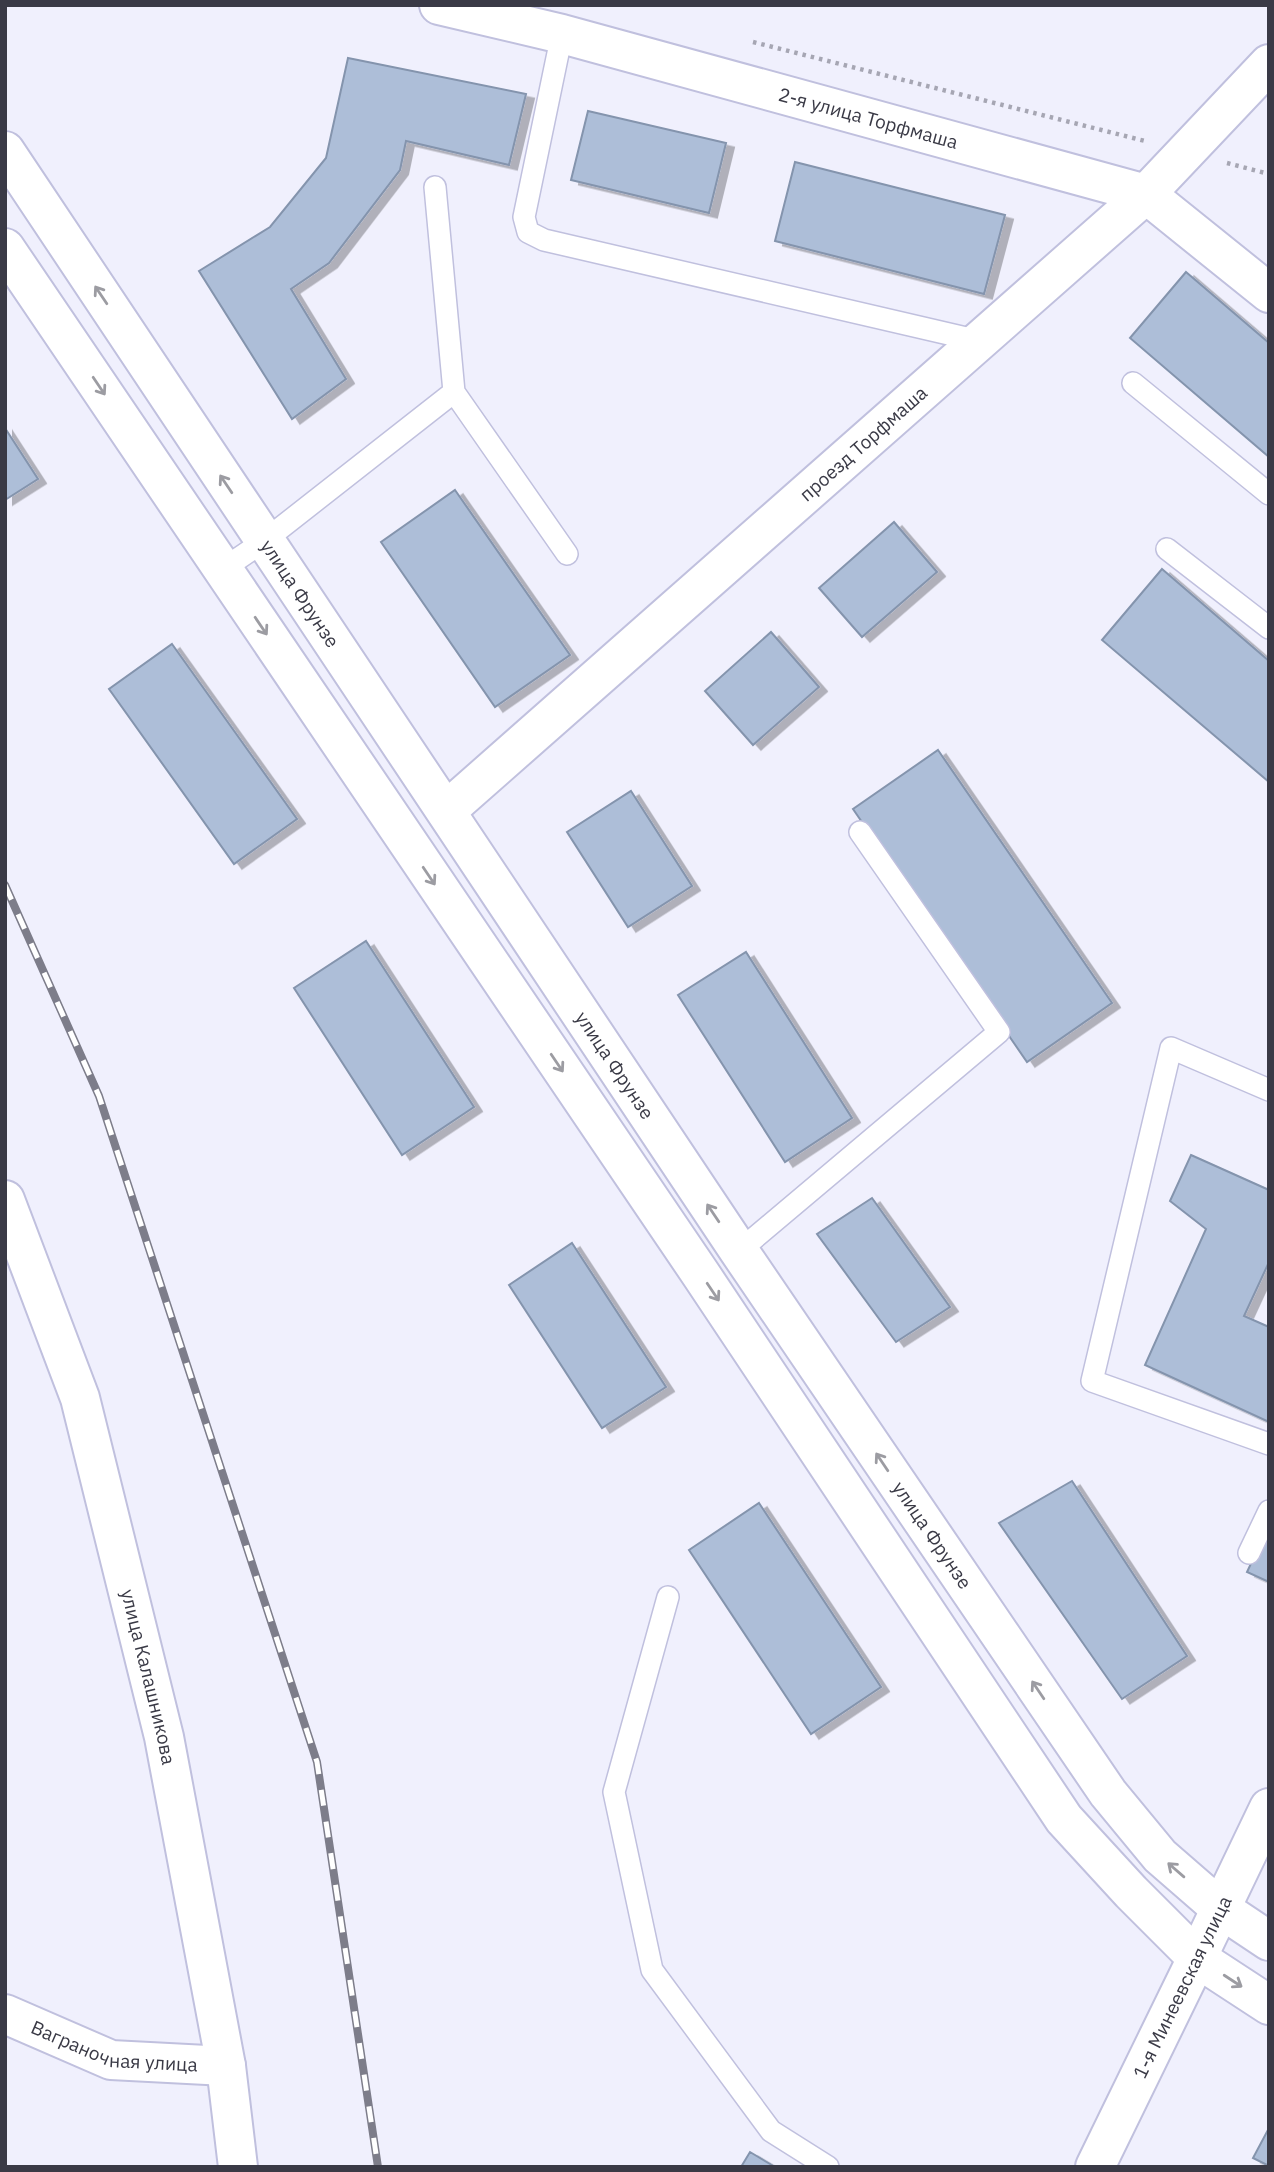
<svg xmlns="http://www.w3.org/2000/svg" width="1274" height="2172" font-family="'IBM Plex Sans',sans-serif">
<defs>
<filter id="shadow"><feDropShadow dx="8" dy="4.5" stdDeviation="0" flood-color="#0004"/></filter>
</defs>
<rect width="100%" height="100%" fill="#f0f0fd"/>
<path fill="#adbed8" stroke="#8494ad" stroke-width="2" filter="url(#shadow)" d="M348,58l178,36 -17,71 -103,-24 -6,29 -71,93 -38,26 55,90 -54,40 -93,-148 71,-44 56,-69z
M588,111l138,32 -17,70 -138,-33z
M795,162l210,53 -21,79 -209,-53z
M1186,272l83,71v114l-139,-119z
M5,428l33,51 -33,21z
M455,490l115,165 -75,52 -114,-165z
M894,522l43,50 -75,65 -43,-49z
M1162,569l107,92v121l-167,-142z
M771,632l48,55 -66,58 -48,-54z
M172,644l125,175 -63,45 -125,-175z
M938,750l174,253 -85,59 -174,-253z
M631,791l61,95 -64,41 -61,-95z
M366,941l108,166 -72,48 -108,-167z
M746,952l106,166 -67,44 -107,-167z
M1191,1155l78,35v72l-25,54 25,11v95l-124,-57 61,-136 -36,-28z
M872,1198l78,109 -54,35 -79,-108z
M572,1243l94,144 -64,41 -93,-143z
M1072,1481l115,175 -65,43 -123,-176z
M759,1503l122,184 -70,47 -122,-184z
M1269,1525v57l-22,-10z
M1269,2128v38l-16,-8z
M750,2152l25,15h-34z"/>
<g fill="none" stroke-linecap="round" stroke-linejoin="round">
<g stroke="#c0c0de" stroke-width="24">
<path id="lane" d="M562,34l-38,183 4,15 16,8 435,101
M1133,383l136,111
M454,392l113,162
M1167,549l102,79
M223,569l41,-28 190,-149 -19,-205
M1269,1090l-98,-42 -79,333 177,63
M739,1251l260,-219 -139,-200
M1249,1553l20,-42
M668,1597l-54,195 38,178 119,161 57,36"/>
</g>
<g stroke="#c0c0de" stroke-width="42">
<g id="street">
<path id="s1" d="M439,5l123,29 584,160 123,99"/>
<path id="s2" d="M446,811l700,-617 123,-130"/>
<path id="s3" d="M5,1200l75,198 84,339 62,329 12,101"/>
<path id="s4" d="M5,2014l106,46 115,6"/>
<path d="M1095,2167l102,-209"/>
</g>
</g>
<g stroke="#c0c0de" stroke-width="42">
<path id="secondary" d="M1197,1958l72,-150"/>
</g>
<g stroke="#c0c0de" stroke-width="42">
<g id="highway">
<path id="s5" d="M5,151l734,1100 369,542 52,63 61,53 48,32"/>
<path d="M5,248l697,1028 362,543 67,73 66,66 72,47"/>
</g>
</g>
<path stroke="#a6a6b3" stroke-width="4.5" stroke-dasharray="3.5 5" stroke-linecap="butt" d="M753,42l392,99
M1227,163l42,11"/>
<use href="#lane" stroke="#fff" stroke-width="21"/>
<use href="#street" stroke="#fff" stroke-width="38"/>
<use href="#secondary" stroke="#fff" stroke-width="38"/>
<use href="#highway" stroke="#fff" stroke-width="38"/>
<g stroke="#7d7d8a" stroke-width="8">
<path id="rail" d="M5,885l94,211 218,666 61,405"/>
</g>
<use href="#rail" stroke="#fff" stroke-width="5" stroke-dasharray="16" stroke-linecap="butt"/>
</g>
<defs><path id="oneway-shaft" d="M-6 0H5M1.5-3L5.5 0L1.5 3" fill="none" stroke-width="1.6" stroke-linecap="round" stroke-linejoin="round" transform="scale(1.75)"/></defs>
<g stroke="#9c9ca2">
<use href="#oneway-shaft" transform="translate(101 295) rotate(-124)"/>
<use href="#oneway-shaft" transform="translate(99 386) rotate(56)"/>
<use href="#oneway-shaft" transform="translate(226 484) rotate(-124)"/>
<use href="#oneway-shaft" transform="translate(261 626) rotate(56)"/>
<use href="#oneway-shaft" transform="translate(429 876) rotate(56)"/>
<use href="#oneway-shaft" transform="translate(557 1063) rotate(56)"/>
<use href="#oneway-shaft" transform="translate(713 1213) rotate(-124)"/>
<use href="#oneway-shaft" transform="translate(713 1292) rotate(56)"/>
<use href="#oneway-shaft" transform="translate(882 1462) rotate(-124)"/>
<use href="#oneway-shaft" transform="translate(1038 1690) rotate(-124)"/>
<use href="#oneway-shaft" transform="translate(1176 1870) rotate(-139)"/>
<use href="#oneway-shaft" transform="translate(1233 1981) rotate(33)"/>
</g>
<g text-anchor="middle" dominant-baseline="central" stroke-width="7" stroke-linejoin="round" paint-order="stroke">
<g font-size="19" fill="#3a3a46" stroke="#fff">
<text stroke="none"><textPath href="#s1" startOffset="444">2-я улица Торфмаша</textPath></text>
<text stroke="none"><textPath href="#s2" startOffset="556">проезд Торфмаша</textPath></text>
<text stroke="none"><textPath href="#s5" startOffset="532">улица Фрунзе</textPath></text>
<text stroke="none"><textPath href="#s5" startOffset="1099">улица Фрунзе</textPath></text>
<text stroke="none"><textPath href="#s5" startOffset="1666">улица Фрунзе</textPath></text>
<text stroke="none"><textPath href="#s3" startOffset="499">улица Калашникова</textPath></text>
<text transform="translate(1182 1987) rotate(-64)">1-я Минеевская улица</text>
<text stroke="none"><textPath href="#s4" startOffset="116">Ваграночная улица</textPath></text>
</g>
</g>
<rect width="1274" height="2172" fill="none" stroke="#3a3a46" stroke-width="14"/>
</svg>
